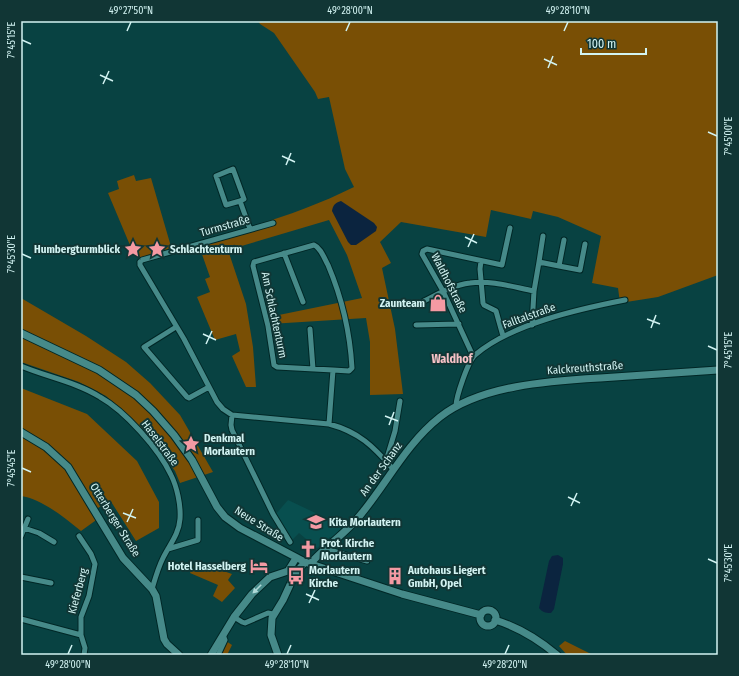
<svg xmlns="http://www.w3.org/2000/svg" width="739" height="676" font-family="'Fira Sans Condensed',sans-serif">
<rect width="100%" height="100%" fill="#084242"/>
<path fill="#084f4f" d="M288,500l57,27 -13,12 -2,-2 -13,11 -18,-15 -7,7 -16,-26z"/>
<path fill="#794f05" d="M258,21h460v254l-60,22 -38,6 -2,-15 -26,-5 9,-47 -43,-19 -25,-6 -2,8 -40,-9 -5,27 -85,-15 -21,20 11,21 -9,5 13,61 8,65 -33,1v-53l-4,-24 -96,6 -1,-7 93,-19 -15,-43 -18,-35 -101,30 18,54 7,43 3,40h-10l-14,-31 8,-5 -4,-17 -21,6 -18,-43 13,-5 -5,-13 5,-2 -12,-34c53,-16 106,-31 156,-56l-9,-18 -16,-72 -11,2 -3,-7 -41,-59 -14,-9z
M134,175l2,6 15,-3 21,72 -32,9 -4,-5h-2l-2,-4 -24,-57 11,-4 -2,-8z
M21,298l65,38 40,26 24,21 30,32 33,57 -33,11 -5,-12 -33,-43 -36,-32 -27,-14 -58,-20z
M21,388l66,26 50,47 22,41v26l-23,13 -26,-41 -15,10 4,8 -18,13c-16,-13 -39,-32 -60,-35z
M195,561l37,13 -4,6 7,8 -13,14 -9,-6 5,-11 -28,-12z
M226,641l6,4 -5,10h-7z
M565,641l28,14h-26l-8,-9z"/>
<path fill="#0b243f" d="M341,201l33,22 3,4 -1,4 -20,14h-5l-3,-3 -16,-31c1,-6 3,-8 9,-10z
M558,555l5,3v6l-9,45 -3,4c-6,0 -9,-1 -12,-5l10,-47 3,-5z"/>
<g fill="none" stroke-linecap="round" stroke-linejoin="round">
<g stroke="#012726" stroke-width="7">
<path id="street" d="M240,201l-14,4 -10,-29 17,-7 11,30 -4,2 10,28
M543,236l-4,26 20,4
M564,240l-5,26 21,4 5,-26
M284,253l19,49
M481,261l-1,8 3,34 1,2 12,6 7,25
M140,262v3l44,74 33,63 6,7 9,6 -1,10 1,5 41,84 17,28
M140,262l2,-2 131,-37
M424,301c14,-7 29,-16 46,-18 21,-3 43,4 64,8
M416,325l43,-1
M532,325l2,-34 5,-29
M176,327l-32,20 43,50 2,1 20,-11
M310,329l3,40
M473,356l-30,-65 -21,-37 1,-3 4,-2 75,16 8,-37
M21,366c26,11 55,16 79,31 25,14 59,52 71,78 6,12 10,30 9,44 -1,15 -10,25 -17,39 -5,10 -8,21 -11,31
M456,406c0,-9 12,-45 19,-51 36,-31 104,-46 150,-55
M232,415l97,9c30,8 44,22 64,45
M329,424l4,-54 16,1 3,-3c-2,-36 -10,-70 -24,-103 -4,-7 -7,-17 -14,-20l-60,17 -1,4 15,60 6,39 3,2 56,3
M386,461l9,-30 5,-30
M24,528l15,5 15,9
M21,536l7,-17
M79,536l12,18 4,10 -6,32 -8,21v18l4,13 -1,7
M168,549l30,-9v-20
M326,549l41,12
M21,577l30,6
M234,617l8,5 3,1 23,-10 5,1
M21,619l60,16
M218,655l7,-15 -2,-5"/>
</g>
<g stroke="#012726" stroke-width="9">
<path id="secondary" d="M21,333l78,37 37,25 17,16 21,24 18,25 25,47 8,10 15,11 65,34 97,32 79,21
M21,432l25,15 22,20 55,91 29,31 4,7 8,43 3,5 12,11
M310,564c5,-6 11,-11 17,-17 12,-10 25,-21 35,-34 26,-32 45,-70 78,-96 41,-32 110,-36 160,-39 39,-3 79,-5 118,-8
M480 618a8 8 0 1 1 16 0a8 8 0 1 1-16 0Z
M495,620c23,7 44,20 62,35
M211,655l23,-38 18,-23 18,-17 18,-6 8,-13
M278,655l-7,-20 1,-17 11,-18 12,-26 10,-12"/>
</g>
<use href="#street" stroke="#468a89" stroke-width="5"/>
<use href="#secondary" stroke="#468a89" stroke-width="7"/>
</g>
<defs><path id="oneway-solid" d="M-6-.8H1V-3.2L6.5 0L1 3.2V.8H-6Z"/></defs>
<use fill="#afd9d8" href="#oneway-solid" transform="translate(257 589) rotate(135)"/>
<path fill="none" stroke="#d2f3f2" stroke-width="1.5" d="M127,31l4,-9M346,31l4,-9M564,31l4,-9M22,40l9,4M544,59l13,6M548,68l5,-12M100,75l13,6M103,84l6,-13M708,132l9,4M282,156l13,6M286,165l5,-12M465,237l12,6M468,247l6,-13M22,254l9,4M647,319l13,5M651,328l5,-13M203,334l13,6M206,344l6,-13M708,346l9,4M385,416l13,5M389,425l5,-13M22,468l9,4M568,497l12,6M571,506l6,-13M123,513l13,5M127,522l6,-13M708,559l9,4M306,594l13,6M309,603l6,-13M68,654l4,-9M287,654l4,-9M505,654l4,-9"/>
<defs>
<g id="sight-bare" transform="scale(1.38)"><path d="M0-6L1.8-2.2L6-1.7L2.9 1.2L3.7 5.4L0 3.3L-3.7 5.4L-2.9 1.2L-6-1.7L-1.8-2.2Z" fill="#f49aa3" stroke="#113635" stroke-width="2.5" paint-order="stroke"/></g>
<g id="shop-bare" transform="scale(1.38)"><path d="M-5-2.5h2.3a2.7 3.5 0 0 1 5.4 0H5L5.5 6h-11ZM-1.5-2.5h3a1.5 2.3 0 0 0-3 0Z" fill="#f49aa3" stroke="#113635" stroke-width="2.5" paint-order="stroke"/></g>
<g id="school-bare" transform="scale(1.38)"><path d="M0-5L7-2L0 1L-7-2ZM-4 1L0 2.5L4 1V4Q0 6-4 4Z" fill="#f49aa3" stroke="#113635" stroke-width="2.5" paint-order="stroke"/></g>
<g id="church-bare" transform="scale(1.38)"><path d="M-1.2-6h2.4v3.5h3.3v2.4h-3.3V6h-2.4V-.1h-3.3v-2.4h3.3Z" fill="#f49aa3" stroke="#113635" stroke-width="2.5" paint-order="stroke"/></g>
<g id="hotel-bare" transform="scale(1.38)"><path d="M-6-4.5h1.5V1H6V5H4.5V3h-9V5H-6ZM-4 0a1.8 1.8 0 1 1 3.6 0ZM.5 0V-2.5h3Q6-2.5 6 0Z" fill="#f49aa3" stroke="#113635" stroke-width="2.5" paint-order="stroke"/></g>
<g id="bus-bare" transform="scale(1.38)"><path d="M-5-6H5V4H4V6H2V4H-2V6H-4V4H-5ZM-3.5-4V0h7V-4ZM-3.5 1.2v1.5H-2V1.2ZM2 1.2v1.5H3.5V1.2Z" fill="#f49aa3" stroke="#113635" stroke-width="2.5" paint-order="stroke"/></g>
<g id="building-bare" transform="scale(1.38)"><path d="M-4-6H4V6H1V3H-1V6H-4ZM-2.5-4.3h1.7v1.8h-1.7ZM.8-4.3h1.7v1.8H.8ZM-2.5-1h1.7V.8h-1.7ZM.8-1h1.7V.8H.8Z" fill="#f49aa3" stroke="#113635" stroke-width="2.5" paint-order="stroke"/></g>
</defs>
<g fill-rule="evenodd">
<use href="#sight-bare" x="133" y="249"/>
<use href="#sight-bare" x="157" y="249"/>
<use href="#shop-bare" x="438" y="303"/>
<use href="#sight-bare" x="191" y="444"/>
<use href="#school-bare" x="316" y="522"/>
<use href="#church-bare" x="308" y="549"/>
<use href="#hotel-bare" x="259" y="566"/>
<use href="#bus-bare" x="296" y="576"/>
<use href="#building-bare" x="395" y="576"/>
</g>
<g text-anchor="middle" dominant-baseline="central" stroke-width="4" stroke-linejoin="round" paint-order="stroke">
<g font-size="11" fill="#d2f3f2" stroke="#113635">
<text transform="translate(225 226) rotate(-16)">Turmstraße</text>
<text transform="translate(449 283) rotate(63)">Waldhofstraße</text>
<text transform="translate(274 315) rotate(78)">Am Schlachtenturm</text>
<text transform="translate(529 316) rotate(-20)">Falltalstraße</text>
<text transform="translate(585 368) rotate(-4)">Kalckreuthstraße</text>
<text transform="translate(160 443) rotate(53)">Haselstraße</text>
<text transform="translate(381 469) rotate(-54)">An der Schanz</text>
<text transform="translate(115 520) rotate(58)">Otterberger Straße</text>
<text transform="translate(259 524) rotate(32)">Neue Straße</text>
<text transform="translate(78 591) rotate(-75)">Kieferberg</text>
</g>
<g font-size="11" font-weight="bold" fill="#d2f3f2" stroke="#113635" text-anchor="start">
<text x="120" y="249" text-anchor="end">Humbergturmblick</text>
<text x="170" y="249">Schlachtenturm</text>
<text x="425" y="303" text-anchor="end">Zaunteam</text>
<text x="204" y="438">Denkmal<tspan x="204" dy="13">Morlautern</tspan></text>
<text x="329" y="522">Kita Morlautern</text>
<text x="321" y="543">Prot. Kirche<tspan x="321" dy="13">Morlautern</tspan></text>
<text x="246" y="566" text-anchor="end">Hotel Hasselberg</text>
<text x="309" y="570">Morlautern<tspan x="309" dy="13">Kirche</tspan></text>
<text x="408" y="570">Autohaus Liegert<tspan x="408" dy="13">GmbH, Opel</tspan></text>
</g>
<g font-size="12" font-weight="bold" fill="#f7c3c7" stroke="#113635">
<text x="452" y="359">Waldhof</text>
</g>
</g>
<rect width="739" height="676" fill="none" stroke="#113635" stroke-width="44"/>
<path d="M581 48v6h65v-6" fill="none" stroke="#d2f3f2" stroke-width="2"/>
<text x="587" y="48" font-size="12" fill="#d2f3f2" stroke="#113635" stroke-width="3" paint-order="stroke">100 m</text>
<rect x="22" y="22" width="695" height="632" fill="none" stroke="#d2f3f2" stroke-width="1.5"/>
<g font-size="10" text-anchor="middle" fill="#d2f3f2">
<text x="131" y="14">49°27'50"N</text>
<text x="350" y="14">49°28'00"N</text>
<text x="568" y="14">49°28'10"N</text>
<text transform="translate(11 40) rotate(-90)" y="4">7°45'15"E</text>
<text transform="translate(728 136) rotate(-90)" y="4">7°45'00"E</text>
<text transform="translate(11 254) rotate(-90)" y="4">7°45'30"E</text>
<text transform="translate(728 350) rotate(-90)" y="4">7°45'15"E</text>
<text transform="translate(11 468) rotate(-90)" y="4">7°45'45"E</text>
<text transform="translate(728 563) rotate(-90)" y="4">7°45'30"E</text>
<text x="68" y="668">49°28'00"N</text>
<text x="287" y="668">49°28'10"N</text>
<text x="505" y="668">49°28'20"N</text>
</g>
</svg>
